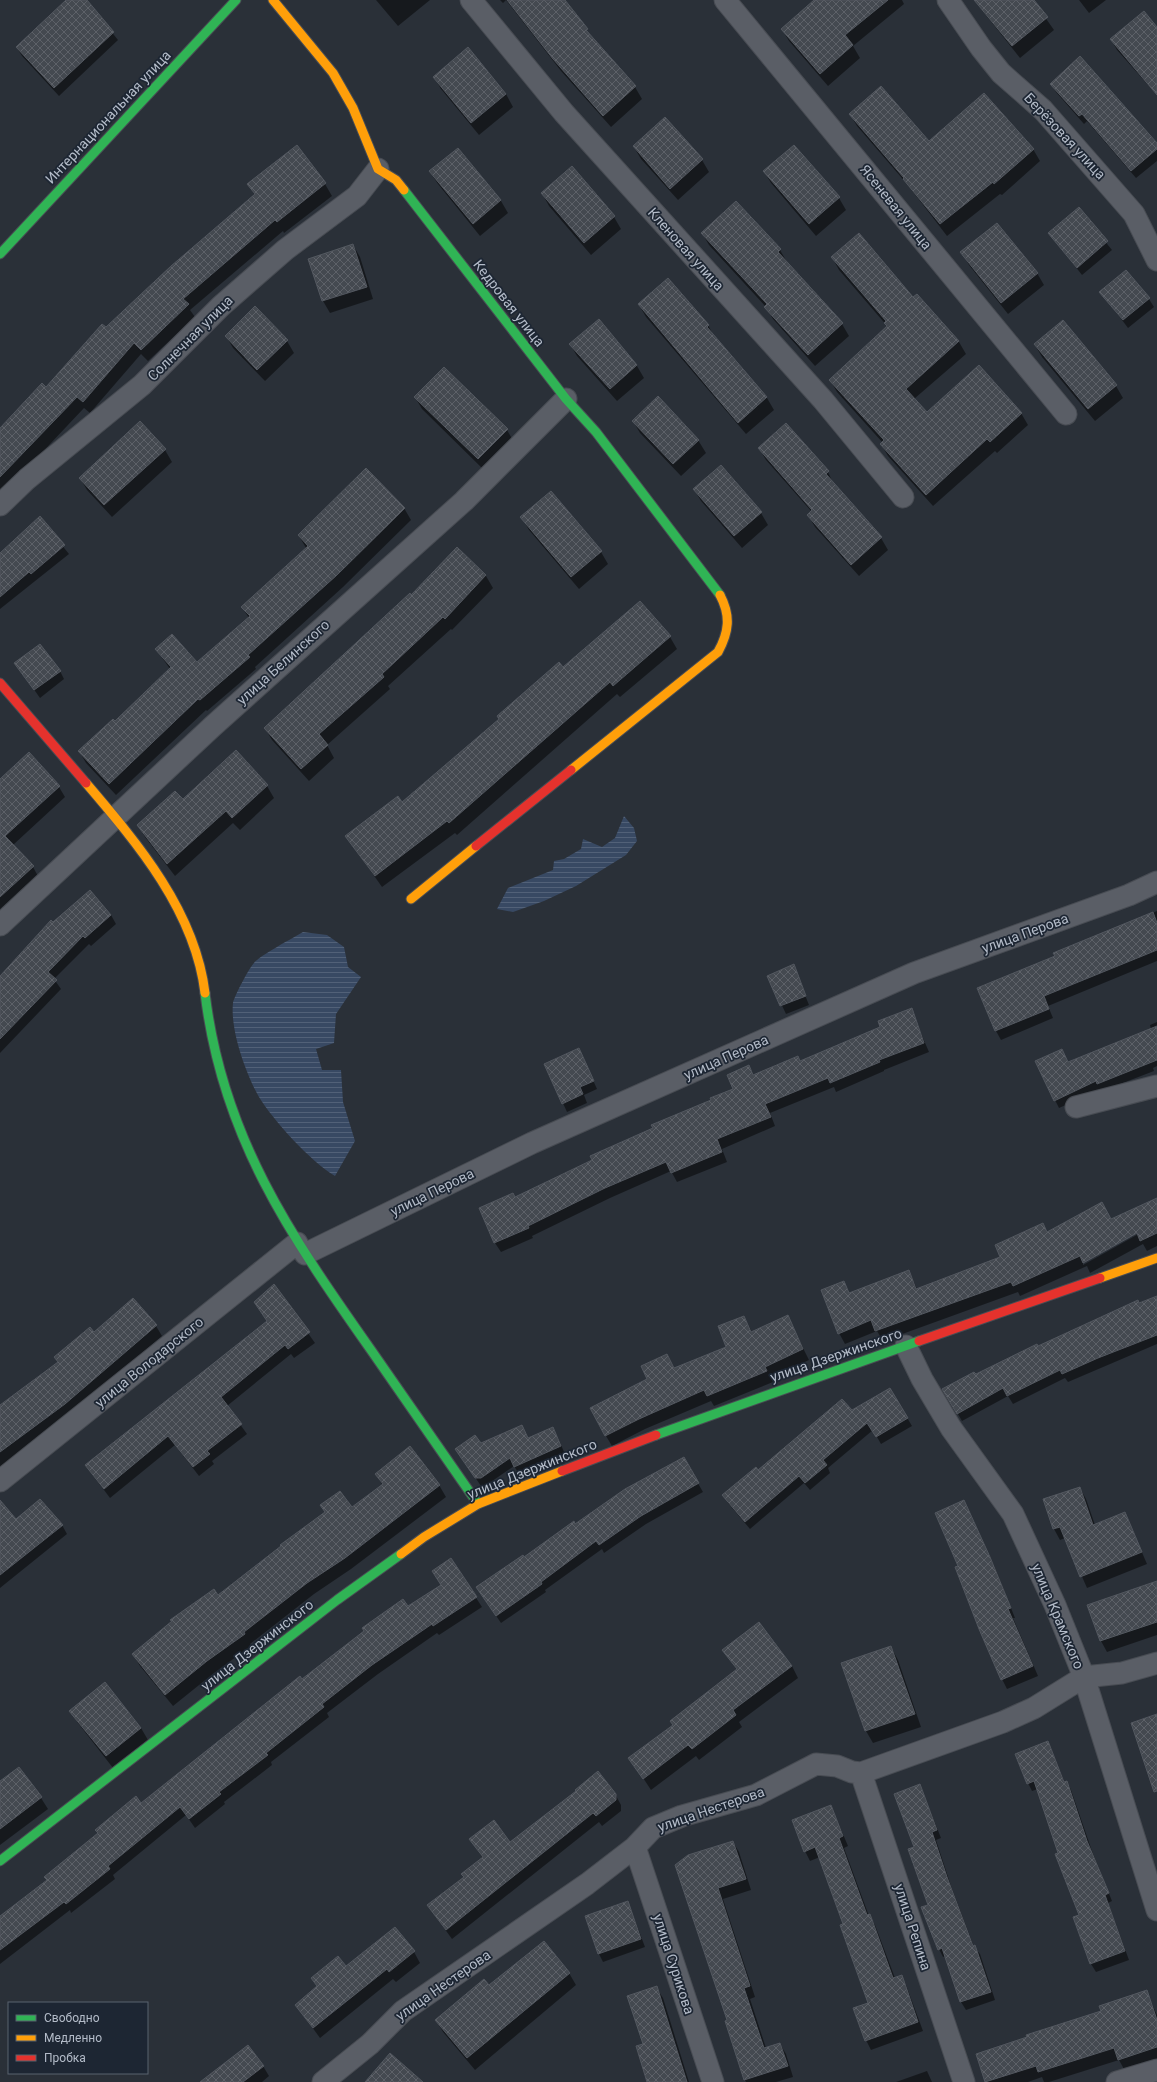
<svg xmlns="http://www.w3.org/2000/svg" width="1157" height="2082" font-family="Roboto,sans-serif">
<defs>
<pattern id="water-rules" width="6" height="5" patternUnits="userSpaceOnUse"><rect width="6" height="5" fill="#384963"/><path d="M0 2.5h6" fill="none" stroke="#526178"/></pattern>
<pattern id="building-cross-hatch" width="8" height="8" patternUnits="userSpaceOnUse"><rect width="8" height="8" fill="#444950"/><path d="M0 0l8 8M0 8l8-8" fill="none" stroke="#5d6168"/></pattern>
</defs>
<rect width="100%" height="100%" fill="#2a3038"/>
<path fill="url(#water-rules)" d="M624,816l10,12 3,13 -11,14 -50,31 -32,15 -31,11 -16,-3 11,-21 45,-18 1,-9 10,-2 17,-10 2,-10 19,8 13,-9z
M303,932l24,3 17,12 4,20 13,10 -25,37 -2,29 -18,6 6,21h19l2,32 12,39 -20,35c-24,-14 -62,-56 -76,-79 -13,-23 -29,-67 -26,-94 1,-6 16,-35 21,-40 5,-7 39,-25 49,-31z"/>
<path fill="#0007" fill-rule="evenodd" d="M67,0h19l32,40 -59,56 -37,-40 -5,-8z
M376,0h54l-32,26z
M500,0h64l28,39 43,48 7,12 -31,28 -50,-56 -55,-71 -3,3z
M815,0h87l2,4 -51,42 7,12 -32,28 -39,-45 -7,-12z
M974,0h59l21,30 -34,28z
M1079,0h27l-17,13z
M1157,28v67l-40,-45 -6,-11z
M468,49l38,45 7,13 -34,28 -38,-46 -7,-12z
M1051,84l106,60v17l-21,17 -49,-57 -3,3 -28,-32z
M850,114l79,29 104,6 7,12 -38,34 -2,-1 -53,42 -40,-52 -50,-58z
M665,119l37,41 7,12 -31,28 -37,-41 -7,-12z
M296,147l29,37 7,12 -48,37 -1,-2 -93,79 5,7 -47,44 -7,-7 -51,59 -6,-5 -84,89v-68l46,-40 60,-60 149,-134 -7,-11z
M458,149l43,52 7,12 -28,23 -42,-52 -8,-12z
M572,167l42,50 7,12 -30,26 -42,-49 -7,-13z
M764,171l75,27 7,12 -30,26 -45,-53z
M1079,209l33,41 -30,25 -33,-42z
M702,233l78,17 7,12 55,62 7,12 -34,30 -42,-47 -7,-12 -57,-62z
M353,245l7,12 13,42 -43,14 -7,-12z
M962,252l75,21 7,12 -36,29 -39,-49z
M832,257l81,41 4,-3 42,47 7,12 -52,45 13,14h94l7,12 -31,28 -2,-2 -62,55 -45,-50 -7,-12 2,-1 -46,-51 -7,-12 58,-53 -49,-57z
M1101,292l48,7 5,8 -26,21z
M639,305l69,20 7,13 52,60 7,12 -28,24 -100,-117z
M255,307l32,34 7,12 -29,28 -32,-33 -7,-12z
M599,320l38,46 7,12 -27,23 -40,-45 -7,-12z
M1063,321l53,65 7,12 -28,23 -53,-64 -7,-12z
M415,397l92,33 7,12 -29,29 -63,-62z
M633,421l65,19 8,13 -25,23 -41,-43z
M759,448l69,24 6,13 47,53 7,12 -29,26 -44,-49 -7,-12 4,-3 -46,-52z
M165,450l7,12 -60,55 -25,-27 -7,-12z
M721,466l40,47 7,12 -26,23 -41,-47 -7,-12z
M551,493l50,59 7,12 -29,25 -50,-59 -7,-12z
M404,508l7,12 -68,67 -88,80 1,2 -49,42 -1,-1 -90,85 -30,-32 -7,-12 36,-29 55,-53 -14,-20 41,15 52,-46 -7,-11 64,-59 -7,-12z
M40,518l29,36 -69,55v-55z
M457,548l29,28 7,12 -41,42 -1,-1 -63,57 2,3 -63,56 7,13 -25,23 -37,-41 -7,-12 146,-132z
M670,637l7,12 -57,48 -3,-3 -160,141 -2,-2 -73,54 -36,-51 56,-32 161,-136z
M16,664l44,7 4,8 -24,19z
M0,780l59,7 6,10 -52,48 20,22 6,11 -39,33z
M267,786l7,12 -34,32 -7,-7 -58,53 -30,-39 -7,-12 45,-24z
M1157,911v50l-109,45 5,12 -52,22 -5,-9 60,-74 -1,-4z
M111,915l5,9 -25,22 -2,-2 -35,35 7,10 -61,64v-76l53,-53z
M793,965l16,40 -23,9 -18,-38z
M911,1010l18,42 -45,18v1l-48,21 -2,-5 -64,26 5,13 -53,23 5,13 -50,20 -6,-11 -61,27 -78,38 1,2 -32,14 -6,-9 -15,-34 35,-11 219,-109 15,-22 5,9 46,-14 81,-34z
M1157,1022v44l-4,2 1,3 -52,20 -1,-2 -42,19 -4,-8 13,-37 83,-34 -1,-4z
M579,1049l18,40 -13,6 3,8 -20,9 -22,-48z
M1157,1199v47l-10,5 -4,-7 -53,29 -3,-7 -67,30 -2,-4 -135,49 -6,-10 -32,13 -6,-11 4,-51 7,12 59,-23 8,18 84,-32 42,-33 5,9 63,-13zM1141,1230l1,2 -59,33v-3z
M274,1285l41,58 -21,15 -3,-4 -64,52 20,28 -35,27 2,3 -15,12 -24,-31 -65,53 -24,-32 182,-144 -13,-20z
M1157,1296v48l-89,38 -3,-4 -52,26 -5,-8 -46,25 -18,-31 155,-72z
M133,1299l23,27 6,10 -92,78 -70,53v-62l58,-42 -3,-5 39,-25z
M787,1316l22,44 -38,18 2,4 -59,24 -3,-5 -66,28 -33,17 -6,-10 61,-81 8,14 53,-22 16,-30 8,15z
M890,1389l22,37 -31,18 -8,-14 -45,38 2,5 -20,17 -6,-7 -54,46 -22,-26 -4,-8 34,-24z
M557,1436l8,18 -46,20 -5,-8 -29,20h-4l-25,-37z
M684,1459l19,33 -57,32 -42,29 -2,-4 -57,41 1,2 -45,31 -19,-28 42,-36z
M376,1474l63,11 7,12 -95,72 -37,25 -64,50 1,2 -37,27 -41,33 -33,-40 -7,-12 250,-168z
M1080,1488l6,11 9,26 30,-12 22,51 -60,24 -22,-50 -5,2 -6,-11z
M964,1501l31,67 20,50h-2l25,58 -31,13 -5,-10 -43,-112z
M0,1514l16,7 46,4 5,9 -67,54z
M451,1559l31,48 -43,28 -2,-2 -59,41 -51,39 2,4 -58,45 1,3 -48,37 1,2 -30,24 -9,-13 -73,60 2,4 -44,34 -1,-3 -70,54v-47l47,-36 -2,-4 54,-43 -3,-4 44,-26 162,-124 139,-94z
M1157,1581v54l-50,17 -6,-11 -13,-36z
M891,1647l7,13 23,67 -48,16 -7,-12z
M724,1650l68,16 6,12 -59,44 3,5 -43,33 -3,-4 -45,34 -21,-32 43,-33 64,-55z
M105,1684l36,44 7,12 -35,28 -35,-45 -7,-12z
M1048,1742l17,41 2,-1 4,8 21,61 20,50 -4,2 21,57 -33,12 -5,-8 -11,-48 -42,-127 -6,2 -4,-8z
M0,1782l41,16 7,11 -48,36z
M920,1785l21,53 -5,2 15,46 23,61 6,7 15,46 -29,10 -5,-8 -15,-46 -3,1 -4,-8 -24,-101z
M615,1794l6,11v6l-19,15 -3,-4 -147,117 -24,-33 36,-28 -2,-4 21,-16 -13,-19 40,4z
M831,1806l17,40 -4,2 25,68 6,9 20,53 6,-2 5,9 17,46 -52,19 -5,-10 3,-37 -25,-79 -24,-67 -10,4 -5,-10z
M733,1842l6,10 12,38 -28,9 32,98 -5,2 16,49 14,-4 6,10 7,23 -17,5h-30l-1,-2 -17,-59 -52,-155z
M628,1902l17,45 -42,15 -4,-8z
M414,1952l6,11 -24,19 -3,-3 -73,59 -24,-33 22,-17 -6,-10 34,-11z
M569,1973l7,12 -101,85 -32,-38 -7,-12 53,-33z
M656,1987l7,11 26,84h-41l-4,-37z
M1146,1991l11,24v45l-32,11 -6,-11 -70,22h-5l-2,-5 -14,5h-42l-9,-27 125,-43z
M263,2066l6,10 -7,6h-60z
M927,2071l5,11h-36z"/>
<path fill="url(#building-cross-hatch)" stroke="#52575f" d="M66,0h21l27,32 -60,56 -38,-41z
M507,0h58l23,29 -2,1 50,56 -33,30 -50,-57z
M814,0h74l-43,35 8,10 -33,29 -39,-45z
M974,0h60l14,17 -36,29z
M1144,11l13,16v68l-47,-56z
M468,47l38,47 -35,29 -38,-46z
M1080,56l77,87v6l-26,22 -49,-57 -3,2 -29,-32z
M881,86l48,55 55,-48 50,56 -40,35 -1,-2 -53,42 -37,-45 1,-1 -55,-64z
M665,117l38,42 -33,30 -37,-43z
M297,145l29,38 -49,39 -2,-2 -92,79 6,5 -48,46 -7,-7 -51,59 -6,-5 -77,80v-49l42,-45 4,4 56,-63 4,3 65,-61 84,-72 -8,-10z
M794,145l46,52 -31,27 -46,-53z
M458,148l43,52 -28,24 -44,-53z
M572,166l43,50 -31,27 -43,-50z
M736,201l45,48 -3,3 65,71 -35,32 -44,-48 3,-3 -66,-71z
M1079,207l29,34 -31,27 -29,-35z
M997,223l41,50 -37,30 -41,-51z
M859,233l54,64 4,-3 42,47 -53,48 21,23 52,-47 43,48 -32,29 -3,-3 -61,56 -46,-51 4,-4 -55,-60 58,-54 -3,-3 2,-2 -55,-64z
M353,244l14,43 -45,14 -14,-42z
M1126,270l24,28 -27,22 -24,-28z
M668,278l41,47 -2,2 60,70 -29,26 -100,-119z
M255,306l33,34 -31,30 -32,-34z
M599,319l38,46 -27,24 -41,-45z
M1063,320l54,65 -29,24 -54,-65z
M444,367l64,62 -30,30 -64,-62z
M658,396l41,44 -26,24 -41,-43z
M140,421l26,28 -62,56 -25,-27z
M786,423l43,48 -3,3 56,63 -31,28 -44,-50 5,-5 -54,-62z
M721,465l41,47 -28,24 -41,-47z
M366,468l39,40 -68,67 -89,80 2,2 -50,43 -2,-1 -89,85 -31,-33 35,-32 2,2 56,-54 -16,-18 17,-15 25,28 53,-46 -9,-9 67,-61 -10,-11z
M551,491l51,60 -31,26 -51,-60z
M40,516l25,29 -34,29 -2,-2 -29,25v-44z
M457,547l29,28 -41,44 -2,-2 -61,57 2,3 -65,57 9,11 -27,24 -37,-41 146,-135 1,2z
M640,601l31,35 -58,50 -3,-4 -161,141 -2,-2 -72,55 -30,-40 53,-40 4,6 97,-83 -2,-3 62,-54 4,5z
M40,644l21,27 -27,19 -20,-27z
M236,750l32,35 -36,33 -6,-7 -59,53 -30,-39 38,-34 8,8z
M29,752l31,34 -55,50 29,30 -34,31v-118z
M90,890l21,25 -26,23 -2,-2 -35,36 9,8 -57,59v-63l51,-56 2,2z
M1153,912l4,11v27l-113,46 5,13 -54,22 -18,-43 78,-32 -2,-3z
M794,964l12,32 -26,10 -13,-30z
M912,1008l12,35 -45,17 1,2 -50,21 -2,-5 -63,26 6,13 -54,22 5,13 -51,21 -5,-11 -61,26 -77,38 1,2 -35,15 -15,-35 34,-15 2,4 77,-37 -2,-4 63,-28 -2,-3 60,-25 -1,-2 23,-9 -6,-14 22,-10 4,10 45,-19 2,5 80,-34 -2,-6z
M1157,1026v34l-60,24 -1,-3 -42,20 -19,-40 27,-12 6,13z
M579,1048l15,33 -14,6 3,7 -21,10 -18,-40z
M1157,1198v35l-17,8 -3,-8 -54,30 -3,-7 -67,30 -2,-4 -136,49 -4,-11 -33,14 -17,-44 23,-9 5,12 60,-23 7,19 84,-32 -5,-12 48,-22 4,9 55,-30 9,17z
M274,1284l36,48 -22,17 -3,-4 -64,52 21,27 -35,27 3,3 -17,13 -25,-31 -64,53 -19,-24 182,-144 -13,-19z
M1157,1296v39l-59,23 -36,16 -2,-4 -53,26 -4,-8 -46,26 -15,-25 32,-17 2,2 61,-30 1,2 100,-46 1,3z
M133,1298l24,27 -92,79 -65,48v-47l58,-43 -4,-5 36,-30 4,5z
M788,1315l15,34 -38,18 2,4 -60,25 -3,-6 -65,29 -34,17 -15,-28 57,-29 -6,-13 26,-12 7,14 52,-21 -8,-21 26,-10 7,16z
M890,1388l18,30 -32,19 -9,-14 -44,37 4,5 -22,18 -6,-7 -54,46 -23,-27 34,-28 2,3 84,-71 10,11z
M522,1425l6,13 25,-11 8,19 -47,21 -4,-9 -29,20h-6l-20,-29 20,-14 6,8z
M410,1446l30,39 -95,73 -38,25 -63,49 1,2 -38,27 -42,34 -33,-41 40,-33 -2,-1 44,-31 4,6 63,-49 -1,-1 45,-33 -5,-7 20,-14 12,16 31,-23 -8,-10z
M684,1457l15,26 -58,33 -42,29 -3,-4 -55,41 1,2 -46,32 -20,-29 47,-32 1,2 50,-36 1,3 50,-35z
M1080,1487l13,38 32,-13 17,40 -62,25 -20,-50 -7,2 -10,-30z
M40,1499l23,26 -63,50v-75l16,19z
M964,1500l26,57 21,51 -3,1 25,57 -32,14 -22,-51 -24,-62 3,-1 -23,-53z
M451,1558l26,39 -44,29 -1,-2 -60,41 -50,39 2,3 -58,46 2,2 -49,37 2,2 -32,25 -9,-12 -72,59 2,3 -44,35 -2,-2 -64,48v-34l47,-36 -3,-3 54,-44 -3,-3 41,-34 5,7 159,-127 2,3 62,-48 -2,-3 41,-29 5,7 33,-21 -9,-14z
M1157,1581v41l-57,19 -13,-36z
M759,1622l33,44 -59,44 3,5 -44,34 -4,-4 -45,34 -15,-21 45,-33 -3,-4 67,-52 -15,-19z
M891,1646l24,68 -50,17 -24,-68z
M105,1682l36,46 -35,28 -37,-45z
M1157,1714v77l-3,1 -23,-69z
M1048,1741l16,41 3,-1 20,60 22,52 -4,2 20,56 -35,13 -17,-47 6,-2 -24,-61 3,-1 -24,-72 -7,3 -12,-30z
M19,1767l23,30 -42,32v-48z
M598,1771l18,23v6l-20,16 -3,-3 -147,117 -19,-25 37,-28 -3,-3 22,-17 -14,-18 25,-19 16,22 66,-51 -1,-1z
M920,1784l17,46 -5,2 15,45 26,69 2,-1 16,47 -31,10 -18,-54 -4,2 -17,-43 7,-2 -20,-56 6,-2 -20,-53z
M831,1805l12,31 -4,2 28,77 3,-1 23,64 9,-3 16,47 -53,19 -12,-33 15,-5 -28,-78 3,-1 -28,-77 -11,5 -12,-32z
M733,1841l13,38 -28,9 32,98 -6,2 20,60 16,-5 8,23 -44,14 -19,-59 2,-1 -52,-155 13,-10z
M628,1901l13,38 -43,15 -13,-38z
M395,1927l20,24 -26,21 -2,-3 -74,59 -18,-23 22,-19 -6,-8 27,-22 8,10z
M544,1941l26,32 -103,85 -32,-38 49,-41 5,6z
M657,1986l12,39 18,57h-40l-11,-36 7,-2 -16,-48z
M1147,1990l10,30v27l-39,13 -4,-12 -76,24 -2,-6 -51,16 -9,-28 51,-17 -1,-2 75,-24 -2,-5z
M248,2045l16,21 -21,16h-43z
M390,2053l33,29h-58z"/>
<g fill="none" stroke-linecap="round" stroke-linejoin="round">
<g stroke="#484c53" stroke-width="23">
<path id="street" d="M471,0l93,113 259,287 80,97
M725,0l341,414
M948,0l33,48 20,25 42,37 91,104 23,46
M0,505l27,-26 115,-94 79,-79 64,-56 72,-54 21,-27
M0,925l213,-199 251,-225 102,-102
M1076,1107l81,-21
M305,1254l227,-111 382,-170 215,-78 28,-13
M906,1346l16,33 29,49 62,86 42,91 29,72 73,233
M0,1481l297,-238
M861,1773l103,309
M635,1847l78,235
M323,2082l47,-38 33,-33 184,-127 48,-37 18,-19 29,-12 74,-21 60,-31 21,2 15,6 9,1 142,-51 31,-14 50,-31 38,-4 35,-10
M1117,2082l40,-12"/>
</g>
<g stroke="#484c53" stroke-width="11">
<path id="fast" d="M404,190l162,209 30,33 124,163
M0,254l236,-254
M205,993c17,143 85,242 166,357 36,51 71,103 107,154
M656,1435l263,-94
M0,1861l337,-261 64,-46"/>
</g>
<g stroke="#484c53" stroke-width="11">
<path id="slow" d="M273,0l60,73 20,35 25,61 18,11 8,10
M571,770l147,-118c11,-20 13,-36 2,-57
M86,783c52,61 109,128 119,210
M411,899l65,-53
M1100,1278l57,-20
M401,1554l23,-17 54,-33 84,-33"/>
</g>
<g stroke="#484c53" stroke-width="11">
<path id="jam" d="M0,683l86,100
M476,846l95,-76
M919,1341l181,-63
M562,1471l94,-36"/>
</g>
<use href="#street" stroke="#5a5e66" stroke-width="21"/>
<use href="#fast" stroke="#30b455" stroke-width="9"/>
<use href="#slow" stroke="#ff9f0a" stroke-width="9"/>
<use href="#jam" stroke="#e5322d" stroke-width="9"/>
</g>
<g text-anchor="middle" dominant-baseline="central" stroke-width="3.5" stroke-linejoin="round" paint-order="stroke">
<g font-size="14" fill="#b4bcc9" stroke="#1d2633">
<text transform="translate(108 117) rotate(-47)">Интернациональная улица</text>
<text transform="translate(1065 136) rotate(47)">Берёзовая улица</text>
<text transform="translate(896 207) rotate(51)">Ясеневая улица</text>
<text transform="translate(686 249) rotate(48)">Кленовая улица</text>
<text transform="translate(509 303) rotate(52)">Кедровая улица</text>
<text transform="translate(190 338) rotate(-45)">Солнечная улица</text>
<text transform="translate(283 662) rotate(-42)">улица Белинского</text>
<text transform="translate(1025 933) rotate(-20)">улица Перова</text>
<text transform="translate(726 1057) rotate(-24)">улица Перова</text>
<text transform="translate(432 1192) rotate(-26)">улица Перова</text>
<text transform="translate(836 1355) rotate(-19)">улица Дзержинского</text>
<text transform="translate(149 1362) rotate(-39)">улица Володарского</text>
<text transform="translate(532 1469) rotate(-22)">улица Дзержинского</text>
<text transform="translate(1058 1616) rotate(67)">улица Крамского</text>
<text transform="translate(257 1645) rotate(-38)">улица Дзержинского</text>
<text transform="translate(711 1809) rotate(-19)">улица Нестерова</text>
<text transform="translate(913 1927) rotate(72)">улица Репина</text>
<text transform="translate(674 1964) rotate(72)">улица Сурикова</text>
<text transform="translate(443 1985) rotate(-35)">улица Нестерова</text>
</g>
</g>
<rect x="8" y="2002" width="140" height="72" fill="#1d2633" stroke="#59626f"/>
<rect x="16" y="2015" width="20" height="6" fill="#30b455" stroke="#59626f"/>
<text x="44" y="2022" font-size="12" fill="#b4bcc9">Свободно</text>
<rect x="16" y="2035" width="20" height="6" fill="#ff9f0a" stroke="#59626f"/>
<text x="44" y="2042" font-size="12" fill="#b4bcc9">Медленно</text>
<rect x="16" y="2055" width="20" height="6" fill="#e5322d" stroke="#59626f"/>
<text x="44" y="2062" font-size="12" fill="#b4bcc9">Пробка</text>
</svg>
